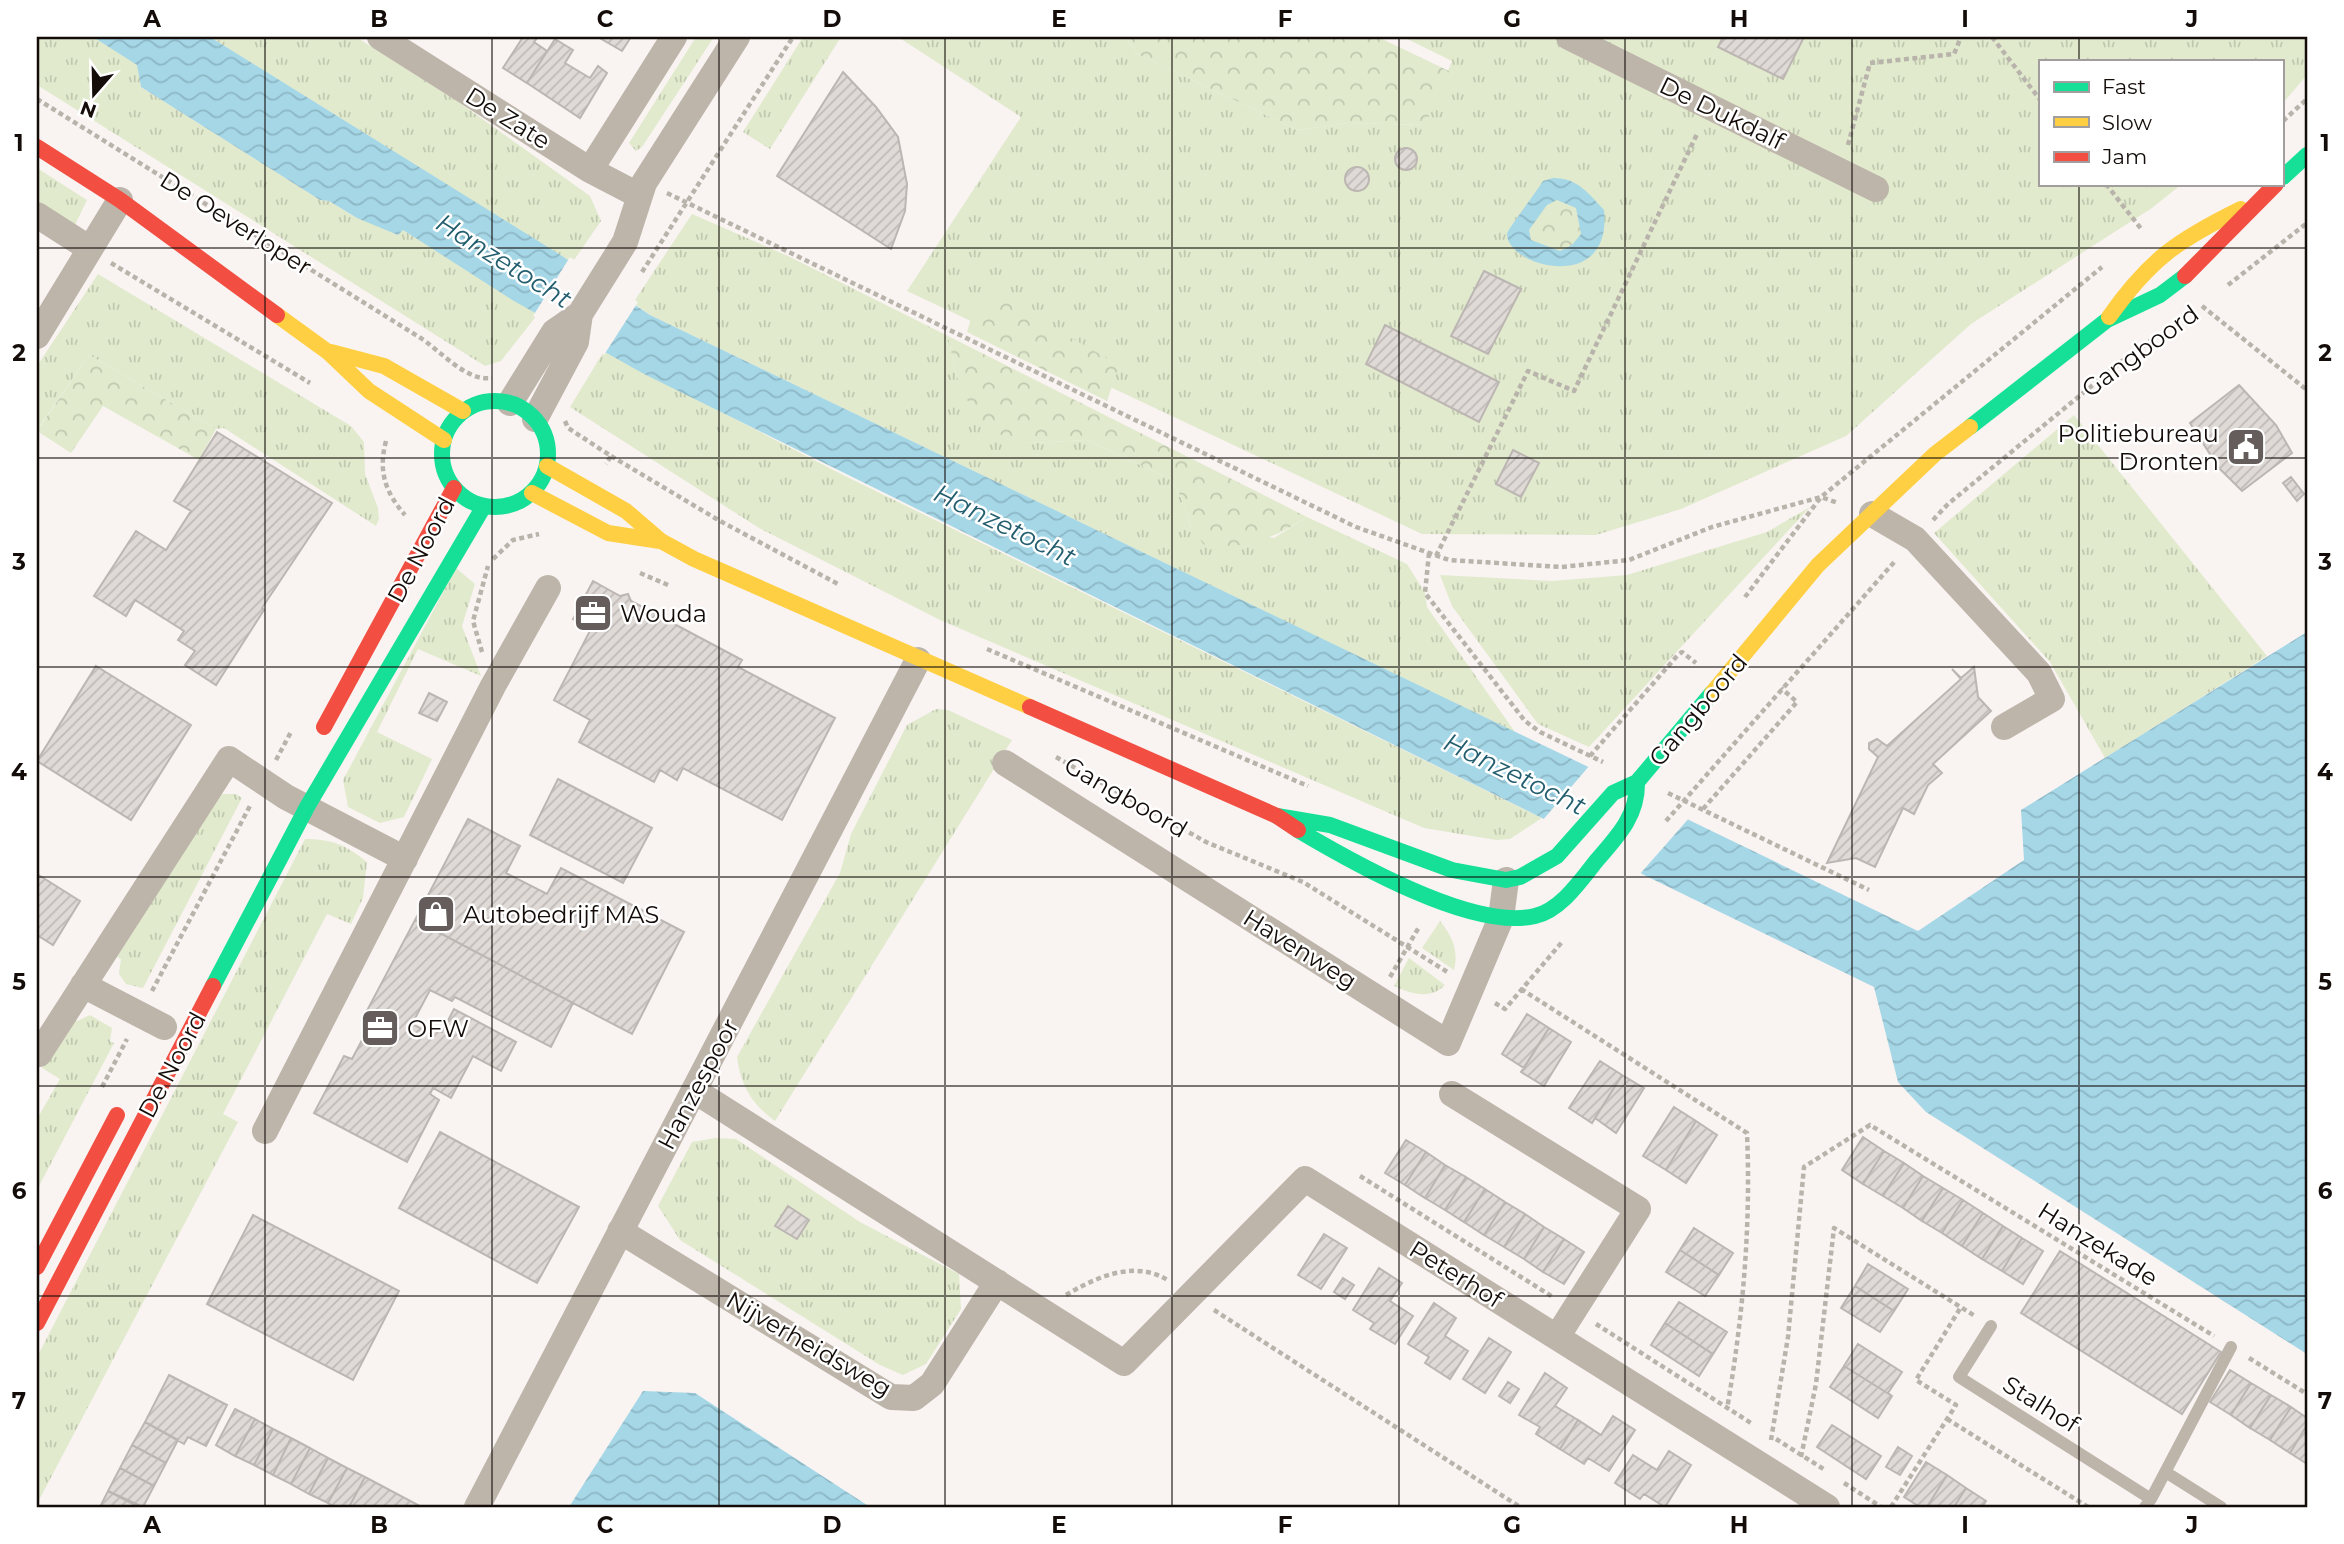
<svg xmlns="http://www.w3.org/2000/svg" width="2344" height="1544" font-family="Montserrat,sans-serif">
<defs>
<pattern id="grass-tufts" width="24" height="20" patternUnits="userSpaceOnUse" patternTransform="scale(1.75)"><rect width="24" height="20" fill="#e1eacd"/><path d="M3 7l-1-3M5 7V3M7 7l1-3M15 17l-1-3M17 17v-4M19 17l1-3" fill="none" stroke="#c0c8af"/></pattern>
<pattern id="forest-crowns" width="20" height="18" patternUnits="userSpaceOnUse" patternTransform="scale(1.75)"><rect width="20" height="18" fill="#e1eacd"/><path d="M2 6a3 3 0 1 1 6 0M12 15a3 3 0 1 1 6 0" fill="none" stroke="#c0c8af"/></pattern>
<pattern id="water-waves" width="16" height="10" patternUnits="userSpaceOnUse" patternTransform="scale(1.75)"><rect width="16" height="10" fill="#a5d7e7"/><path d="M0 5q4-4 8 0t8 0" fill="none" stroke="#8db7c5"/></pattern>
<pattern id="building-hatch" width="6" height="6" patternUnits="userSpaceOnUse" patternTransform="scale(1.75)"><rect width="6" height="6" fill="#e0dad7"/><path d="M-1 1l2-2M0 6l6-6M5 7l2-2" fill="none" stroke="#bfbab7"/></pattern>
</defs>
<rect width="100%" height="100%" fill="#f9f4f2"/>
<path fill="url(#grass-tufts)" d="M37,37h56l45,28 3,22 179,113 9,1 28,17 46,12 135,84 -37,47 -16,5 -448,-281z
M210,37h146l104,66 130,93 11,25 -29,42z
M696,37h18l-72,110 -6,4 -7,-8z
M803,37h38l-71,112 -27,-17z
M898,37h228l11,17 161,76 51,-7 76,2 27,-64 -49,-24h904v38l-24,28v-42h-242v123h141l-30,24 -181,116 -125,112 -165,73 -85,26 -174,-1 -515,-243 114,-174z
M37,168l50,32 -12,25 -38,-25z
M692,214l96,42 160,80 8,39 72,68 59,-3 83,39 10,16 11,33 83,10 33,-21 100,47 18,29 2,14 88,125 -865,-417 -17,-12z
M98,274l253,152 13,16 1,32 13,34 1,11 -3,7 -152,-98 -8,1 -127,-74 -52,75v-64z
M604,351l233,121 705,346 -32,21 -14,1 -72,-12 -484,-208 -181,-92 -189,-121z
M2074,415l193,241 -162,102 -55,-96 -116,-129z
M1810,507l-221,240 -51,-23 -86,-118 -12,-31 112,6 75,-6 140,-43z
M456,568l19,16 -13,42 19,50 -63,-27 -41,83 55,27 -28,58 -24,6 -32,-16 -5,-27z
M936,709l12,1 64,30 -237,381c-24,-18 -34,-35 -38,-64l103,-184 11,-39 56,-109z
M223,794h13l6,4 -99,190 -17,-4 -7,-10 2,-15 -4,-2 101,-161z
M305,839c27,0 41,6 62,23l-4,36 -12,26 -24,-10 -104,200 15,8 -201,382v-147z
M1440,921c12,15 19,29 14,49l-32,-22z
M1409,958l36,27c-14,15 -34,9 -51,1z
M90,1015l22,13 -2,13 4,2 -77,147v-71l23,-40 -18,-11 31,-49 4,2z
M715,1138l21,1 124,83 99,52 2,35 -35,55 -23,11 -23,-10 -200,-125 -22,-34 34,-64z"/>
<path fill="url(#forest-crowns)" d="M1126,37h252l71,34 -24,54 -76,-2 -51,7 -161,-76z
M1557,200l19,8 5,26 -9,11 -12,6 -29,-11 -2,-10 18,-25z
M1004,300l115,65 -12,36 -140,-69 5,-17 14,-10z
M948,336l359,181c-34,22 -61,32 -102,29l-14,-18 -11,-33 -10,-16 -83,-39 -59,3 -25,-7 -28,-19 -19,-42z
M89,355l127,74 -17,31 -96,-54 -32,47 -34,-22z"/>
<path fill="url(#water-waves)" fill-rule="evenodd" d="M93,37h117l349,217 91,61 1007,485 32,20 229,111 106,-71 -3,-50 286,-178v722l-381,-242 -28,-30 -24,-95 -230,-112 -102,-57 -898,-444 -130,-73 -111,-71 -5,5 -41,-17 -28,-17 -9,-1 -179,-113 -4,-22z
M1553,178c25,0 35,15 51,32 9,85 -97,57 -97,24 1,-5 30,-43 36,-53zM1557,200l19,8 5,26 -9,11 -12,6 -29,-11 -2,-10 18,-25z
M643,1391l52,2 175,114h-301z"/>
<path fill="#f9f4f2" d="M570,257l68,45 -34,53 -71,-39z
M1590,765l68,32 32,20 -50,57 -98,-53z"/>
<path fill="url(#building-hatch)" stroke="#bcb6b3" stroke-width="2" d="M523,37h15l-4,5 13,9 -20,32 -24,-15z
M598,37h33l-9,14z
M1723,37h81l-21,42 -65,-32z
M555,39l18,11 -8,13 25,15 8,-12 9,7 -27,45 -53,-35z
M843,72l33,35 22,30 9,47 -2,27 -14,38 -114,-73z
M1395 159a11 11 0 1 1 22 0a11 11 0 1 1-22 0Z
M1345 179a12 12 0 1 1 24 0a12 12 0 1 1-24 0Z
M1484,271l37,18 -33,65 -37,-18z
M1385,325l114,57 -20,40 -113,-58z
M2239,385l37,40 16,28 -50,38 -23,-23 -29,-45z
M217,432l115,71 -70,105 2,2 -48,75 -31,-20 10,-14 -17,-11 6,-9 -49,-31 -9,16 -32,-20 42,-65 30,19 25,-39 -17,-10z
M1513,450l26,13 -18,34 -25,-13z
M2291,477l13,17 -7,7 -14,-18z
M593,581l27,15 8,-2 3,7 111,59 -4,7 97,51 -53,102 -99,-52 -6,12 -17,-10 -6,12 -75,-40 11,-22 -36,-20 37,-71 -18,-10z
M96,666l95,59 -60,95 -94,-59z
M1974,667l4,30 13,14 -58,53 9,9 -14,12 -14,29 -11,-6 -28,59 -19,-9 -29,5 51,-106 -9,-8v-6l8,-4 10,7 74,-67 -9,-10 9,9z
M429,693l18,9 -10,19 -18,-8z
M558,779l94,49 -29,55 -93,-48z
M468,819l52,27 -14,27 41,21 14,-26 123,64 -52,102 -217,-114z
M37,874l43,27 -27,44 -16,-10z
M415,920l158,83 -22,44 -96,-50 -3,4 -22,-11 -18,34 14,7 3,-5 13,6 12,-23 62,33 -15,29 -28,-15 -22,42 -18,-10 -3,6 9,6 -32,62 -93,-49 30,-57 8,3 18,-34 -8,-5z
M1527,1014l22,14 -25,40 -22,-14z
M1549,1028l22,14 -27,44 -23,-14z
M1600,1061l22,14 -30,48 -23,-15z
M1622,1075l22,13 -28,45 -21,-15z
M1674,1107l22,14 -30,49 -23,-14z
M1696,1121l21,14 -31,48 -20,-13z
M440,1132l139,75 -42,76 -138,-75z
M1863,1137l21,14 -21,33 -21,-14z
M1406,1140l20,12 -21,33 -20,-12z
M1884,1151l20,12 -21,33 -20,-12z
M1426,1152l19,13 -20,33 -20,-13z
M1904,1163l19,13 -20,32 -20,-12z
M1445,1165l21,12 -21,33 -20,-12z
M1923,1176l20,12 -21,33 -19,-13z
M1466,1177l19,12 -21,33 -19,-12z
M1943,1188l20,12 -21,33 -20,-12z
M1485,1189l20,13 -21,33 -20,-13z
M1963,1200l20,13 -21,33 -20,-13z
M1505,1202l20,12 -21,33 -20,-12z
M788,1206l21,14 -12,19 -22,-13z
M1983,1213l20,13 -21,33 -20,-13z
M1525,1214l19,13 -20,32 -20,-12z
M253,1215l146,76 -46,89 -146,-76z
M2003,1226l19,12 -20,33 -20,-12z
M1544,1227l20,12 -21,33 -19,-13z
M1694,1228l39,25 -14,22 -39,-25z
M1324,1234l23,14 -26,41 -23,-14z
M2022,1238l21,13 -20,33 -21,-13z
M1564,1239l20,13 -20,32 -21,-12z
M1680,1250l39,25 -14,21 -39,-24z
M2060,1251l161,101 -39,62 -161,-101z
M1868,1264l40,25 -14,22 -39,-25z
M1379,1268l23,15 -12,18 23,15 -18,28 -25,-15 4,-6 -21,-13z
M1343,1278l11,7 -9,14 -11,-7z
M1855,1286l39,25 -14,21 -39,-24z
M1679,1302l48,30 -14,22 -48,-31z
M1434,1303l22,15 -11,18 23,15 -18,28 -25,-16 4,-6 -21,-13z
M1665,1323l48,31 -14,22 -48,-31z
M1489,1338l22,14 -26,41 -22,-14z
M1858,1344l44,28 -14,21 4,3 -48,-30z
M1844,1366l48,30 -14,22 -48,-31z
M2230,1370l21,13 -20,32 -21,-13z
M1545,1373l22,15 -12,18 23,14 -18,29 -24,-15 4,-7 -21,-12z
M169,1375l58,30 -21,41 -18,-9 -4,7 -39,-22z
M1508,1382l11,7 -9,14 -11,-7z
M2251,1383l20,12 -21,33 -19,-13z
M2271,1395l20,12 -21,33 -20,-12z
M2291,1407l16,11v7l-17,28 -20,-13z
M235,1409l20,10 -20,37 -19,-11z
M1613,1416l22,14 -26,41 -21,-13 -4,6 -24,-15 18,-29 23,15z
M255,1419l18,10 -19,36 -19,-9z
M145,1422l33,18 -12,23 -34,-18z
M1832,1425l49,31 -15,23 -49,-32z
M2307,1425v39l-17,-11z
M273,1429l18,9 -18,37 -19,-10z
M291,1438l19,10 -19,36 -18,-9z
M132,1445l34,18 -12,23 -34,-18z
M1898,1447l14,9 -12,19 -14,-8z
M310,1448l18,10 -19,36 -18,-10z
M1669,1451l22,14 -26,42 -21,-13 -4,5 -25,-16 18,-28 24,15z
M328,1458l19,10 -19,35 -19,-9z
M1926,1462l21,13 -20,32h-7l-16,-10z
M120,1468l34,18 -11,21 -35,-16z
M347,1468l18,9 -16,30h-14l-7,-4z
M1947,1475l19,13 -12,19h-27z
M365,1477l55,29v1h-71z
M1966,1488l20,13 -4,6h-28z
M108,1491l31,16h-39z"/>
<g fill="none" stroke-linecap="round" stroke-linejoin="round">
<path stroke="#b8b3ab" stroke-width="4.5" stroke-dasharray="5 3.5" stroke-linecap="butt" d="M1992,37l49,64
M37,99l382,238c21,13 47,45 73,41
M2283,121l24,-22
M1848,145l22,-82 84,-9 7,-17
M2106,184l36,46
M667,193l689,334 93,33 112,7 68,-7 83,-33 109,-30 17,6
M111,263l199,120
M642,272l151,-235
M2228,285l79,-62
M2202,306l105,84
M565,421l3,7 43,28 -5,8
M386,441c-8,30 -1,51 19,74
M611,456l109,65 118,63
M1933,520l15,-16 174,-143 42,-30
M1429,553l-4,40 100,128 15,11 63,30
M1436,556l92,-185 46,20 124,-259
M493,559l20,-19 26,-6
M640,573l28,12
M1745,597l76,-100 281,-230
M987,649l321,137
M482,652l-9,-31 15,-55
M1590,756l87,-100 5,-4 14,11
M1056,757l150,85 97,40 146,91
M276,760l16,-30
M1668,793l201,97
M1703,809l94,-107 -16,-14
M1666,821l230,-261
M1390,977l29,-50
M1521,989l226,144c4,94 -4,183 -20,276
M152,991l99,-187
M1495,1003l10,6 57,-67
M102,1087l25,-48
M1360,1176l193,121
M1066,1295c30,-18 70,-36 103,-14
M1214,1310l306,197
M1596,1324l155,99
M2249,1358l58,36
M1947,1419l141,88
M1776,1439l49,31
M1771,1440l17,-103 16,-170 66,-42 344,211
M1801,1457l15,-73 18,-156 141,88
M1844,1483l37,24
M1891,1507l65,-102 -40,-25 45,-73"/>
<path stroke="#bdb4aa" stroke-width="12" d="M1991,1326l-32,51 192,122 -6,8
M2167,1473l54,34
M2151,1499l80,-152"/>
<path stroke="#bdb4aa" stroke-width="26" d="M380,37l210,133 48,25
M1569,37l307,152
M590,170l84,-133
M37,215l53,34
M37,336l83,-136
M510,403l44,-71 26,-18 45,-72 19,-59 93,-146
M535,419l41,-77 4,-28
M1872,514l43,25 124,134 13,26 -48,28
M1005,763l443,280 53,-125 5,-38
M83,985l81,42
M39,1054l190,-295 57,38 119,62
M695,1091l429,272 181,-184 522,328
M1452,1094l186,115 -81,128
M265,1131l228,-445 55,-98
M620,1231l271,166 23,1 18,-14 65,-102
M477,1507l441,-847"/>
<path stroke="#16e098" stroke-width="16" d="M2283,177l24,-22
M442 454a53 53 0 1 1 106 0a53 53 0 1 1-106 0Z
M1970,427l137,-107 53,-25 25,-19
M1277,816l53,9 122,45 54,10 14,-3 37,-21 56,-63 24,-11 75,-89
M1298,830c54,32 174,101 237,86 26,-6 46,-36 62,-56 21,-24 41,-45 40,-78
M213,986l94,-179 177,-301"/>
<path stroke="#ffcf43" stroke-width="16" d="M277,315l51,37 41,39 75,49
M2109,317c41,-58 69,-77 132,-108
M331,352l53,14 79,45
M547,466l79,45 35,30 33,18 336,148
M532,493l76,40 52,8
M1712,693l106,-128 117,-111 35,-27"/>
<path stroke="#f24e42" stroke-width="16" d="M37,147l83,53 157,115
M2185,276l91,-92
M1030,707l247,109 21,14
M324,727l130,-239
M37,1267l80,-152
M37,1323l176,-337"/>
</g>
<path fill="none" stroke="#130c09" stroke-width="2" stroke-opacity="0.55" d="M265,37v1470M492,37v1470M719,37v1470M945,37v1470M1172,37v1470M1399,37v1470M1625,37v1470M1852,37v1470M2079,37v24M2079,184v1323M37,248h2270M37,458h2270M37,667h2270M37,877h2270M37,1086h2270M37,1296h2270"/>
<defs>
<g id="civic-square" transform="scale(2.0125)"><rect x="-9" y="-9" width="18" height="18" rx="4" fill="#645d5b" stroke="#fff"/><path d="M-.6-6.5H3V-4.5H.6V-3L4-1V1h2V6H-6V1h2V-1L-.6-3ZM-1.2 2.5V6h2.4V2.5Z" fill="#fff"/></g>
<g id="office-square" transform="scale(2.0125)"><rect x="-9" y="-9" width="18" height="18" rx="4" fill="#645d5b" stroke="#fff"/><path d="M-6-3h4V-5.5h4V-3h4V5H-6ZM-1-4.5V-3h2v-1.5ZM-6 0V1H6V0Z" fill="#fff"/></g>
<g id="shop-square" transform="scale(2.0125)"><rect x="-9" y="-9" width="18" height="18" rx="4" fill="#645d5b" stroke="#fff"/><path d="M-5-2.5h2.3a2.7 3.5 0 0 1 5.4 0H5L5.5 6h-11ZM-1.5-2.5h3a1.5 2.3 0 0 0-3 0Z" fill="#fff"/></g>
</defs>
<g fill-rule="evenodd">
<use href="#civic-square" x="2246" y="447"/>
<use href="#office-square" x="593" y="613"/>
<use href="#shop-square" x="436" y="914"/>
<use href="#office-square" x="380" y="1028"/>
</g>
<g text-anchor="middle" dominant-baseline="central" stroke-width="5" stroke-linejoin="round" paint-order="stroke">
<g font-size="24" fill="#130c09" stroke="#fff">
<text transform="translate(1722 113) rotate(26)">De Dukdalf</text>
<text transform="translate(508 118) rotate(32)">De Zate</text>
<text transform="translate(236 223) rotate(32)">De Oeverloper</text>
<text transform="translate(2140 351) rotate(-36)">Gangboord</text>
<text transform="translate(421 550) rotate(-62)">De Noord</text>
<text transform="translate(1698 710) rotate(-50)">Gangboord</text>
<text transform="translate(1126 797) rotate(30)">Gangboord</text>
<text transform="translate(1300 949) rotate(32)">Havenweg</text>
<text transform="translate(172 1065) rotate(-62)">De Noord</text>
<text transform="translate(698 1084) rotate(-62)">Hanzespoor</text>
<text transform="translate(2098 1244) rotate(32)">Hanzekade</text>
<text transform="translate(1456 1274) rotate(32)">Peterhof</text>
<text transform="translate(809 1344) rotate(30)">Nijverheidsweg</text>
<text transform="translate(2041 1404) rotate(32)">Stalhof</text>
</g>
<g font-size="24" fill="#130c09" stroke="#fff" text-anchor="start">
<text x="2219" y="433" text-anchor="end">Politiebureau<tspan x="2219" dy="28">Dronten</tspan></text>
<text x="620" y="613">Wouda</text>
<text x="463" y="914">Autobedrijf MAS</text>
<text x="407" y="1028">OFW</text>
</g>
<g font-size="26" font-style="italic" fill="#235e6f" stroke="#fff">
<text transform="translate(504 261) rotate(32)">Hanzetocht</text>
<text transform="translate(1005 525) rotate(26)">Hanzetocht</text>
<text transform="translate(1515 774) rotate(26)">Hanzetocht</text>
</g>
</g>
<rect width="2344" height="1544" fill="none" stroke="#ffffff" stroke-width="77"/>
<rect x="2039" y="60" width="245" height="126" fill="#ffffff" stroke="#a19e9d" stroke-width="2"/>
<rect x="2054" y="82" width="35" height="10" fill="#16e098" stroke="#a19e9d" stroke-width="2"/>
<text x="2102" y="94" font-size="21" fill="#130c09">Fast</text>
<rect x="2054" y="117" width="35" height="10" fill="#ffcf43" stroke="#a19e9d" stroke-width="2"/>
<text x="2102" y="130" font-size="21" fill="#130c09">Slow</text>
<rect x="2054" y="152" width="35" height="10" fill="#f24e42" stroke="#a19e9d" stroke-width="2"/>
<text x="2102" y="164" font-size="21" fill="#130c09">Jam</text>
<g transform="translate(94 94) rotate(200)" stroke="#ffffff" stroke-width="5" paint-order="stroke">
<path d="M0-5L12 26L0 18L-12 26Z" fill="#130c09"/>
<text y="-10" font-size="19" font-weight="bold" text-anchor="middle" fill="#130c09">N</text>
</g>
<rect x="38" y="38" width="2268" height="1468" fill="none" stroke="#130c09" stroke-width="2.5"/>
<g font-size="23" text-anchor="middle" font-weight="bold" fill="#130c09">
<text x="152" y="27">A</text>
<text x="379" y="27">B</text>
<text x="605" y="27">C</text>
<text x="832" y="27">D</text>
<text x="1059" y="27">E</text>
<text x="1285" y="27">F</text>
<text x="1512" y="27">G</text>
<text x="1739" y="27">H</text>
<text x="1965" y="27">I</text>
<text x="2192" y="27">J</text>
<text x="19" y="151">1</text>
<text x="2325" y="151">1</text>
<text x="19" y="361">2</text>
<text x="2325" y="361">2</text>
<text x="19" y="570">3</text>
<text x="2325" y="570">3</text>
<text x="19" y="780">4</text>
<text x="2325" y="780">4</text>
<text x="19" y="990">5</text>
<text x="2325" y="990">5</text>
<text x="19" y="1199">6</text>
<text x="2325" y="1199">6</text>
<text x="19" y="1409">7</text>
<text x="2325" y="1409">7</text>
<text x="152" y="1533">A</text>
<text x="379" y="1533">B</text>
<text x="605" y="1533">C</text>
<text x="832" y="1533">D</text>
<text x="1059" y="1533">E</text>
<text x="1285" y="1533">F</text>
<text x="1512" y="1533">G</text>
<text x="1739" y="1533">H</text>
<text x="1965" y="1533">I</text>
<text x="2192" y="1533">J</text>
</g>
</svg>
